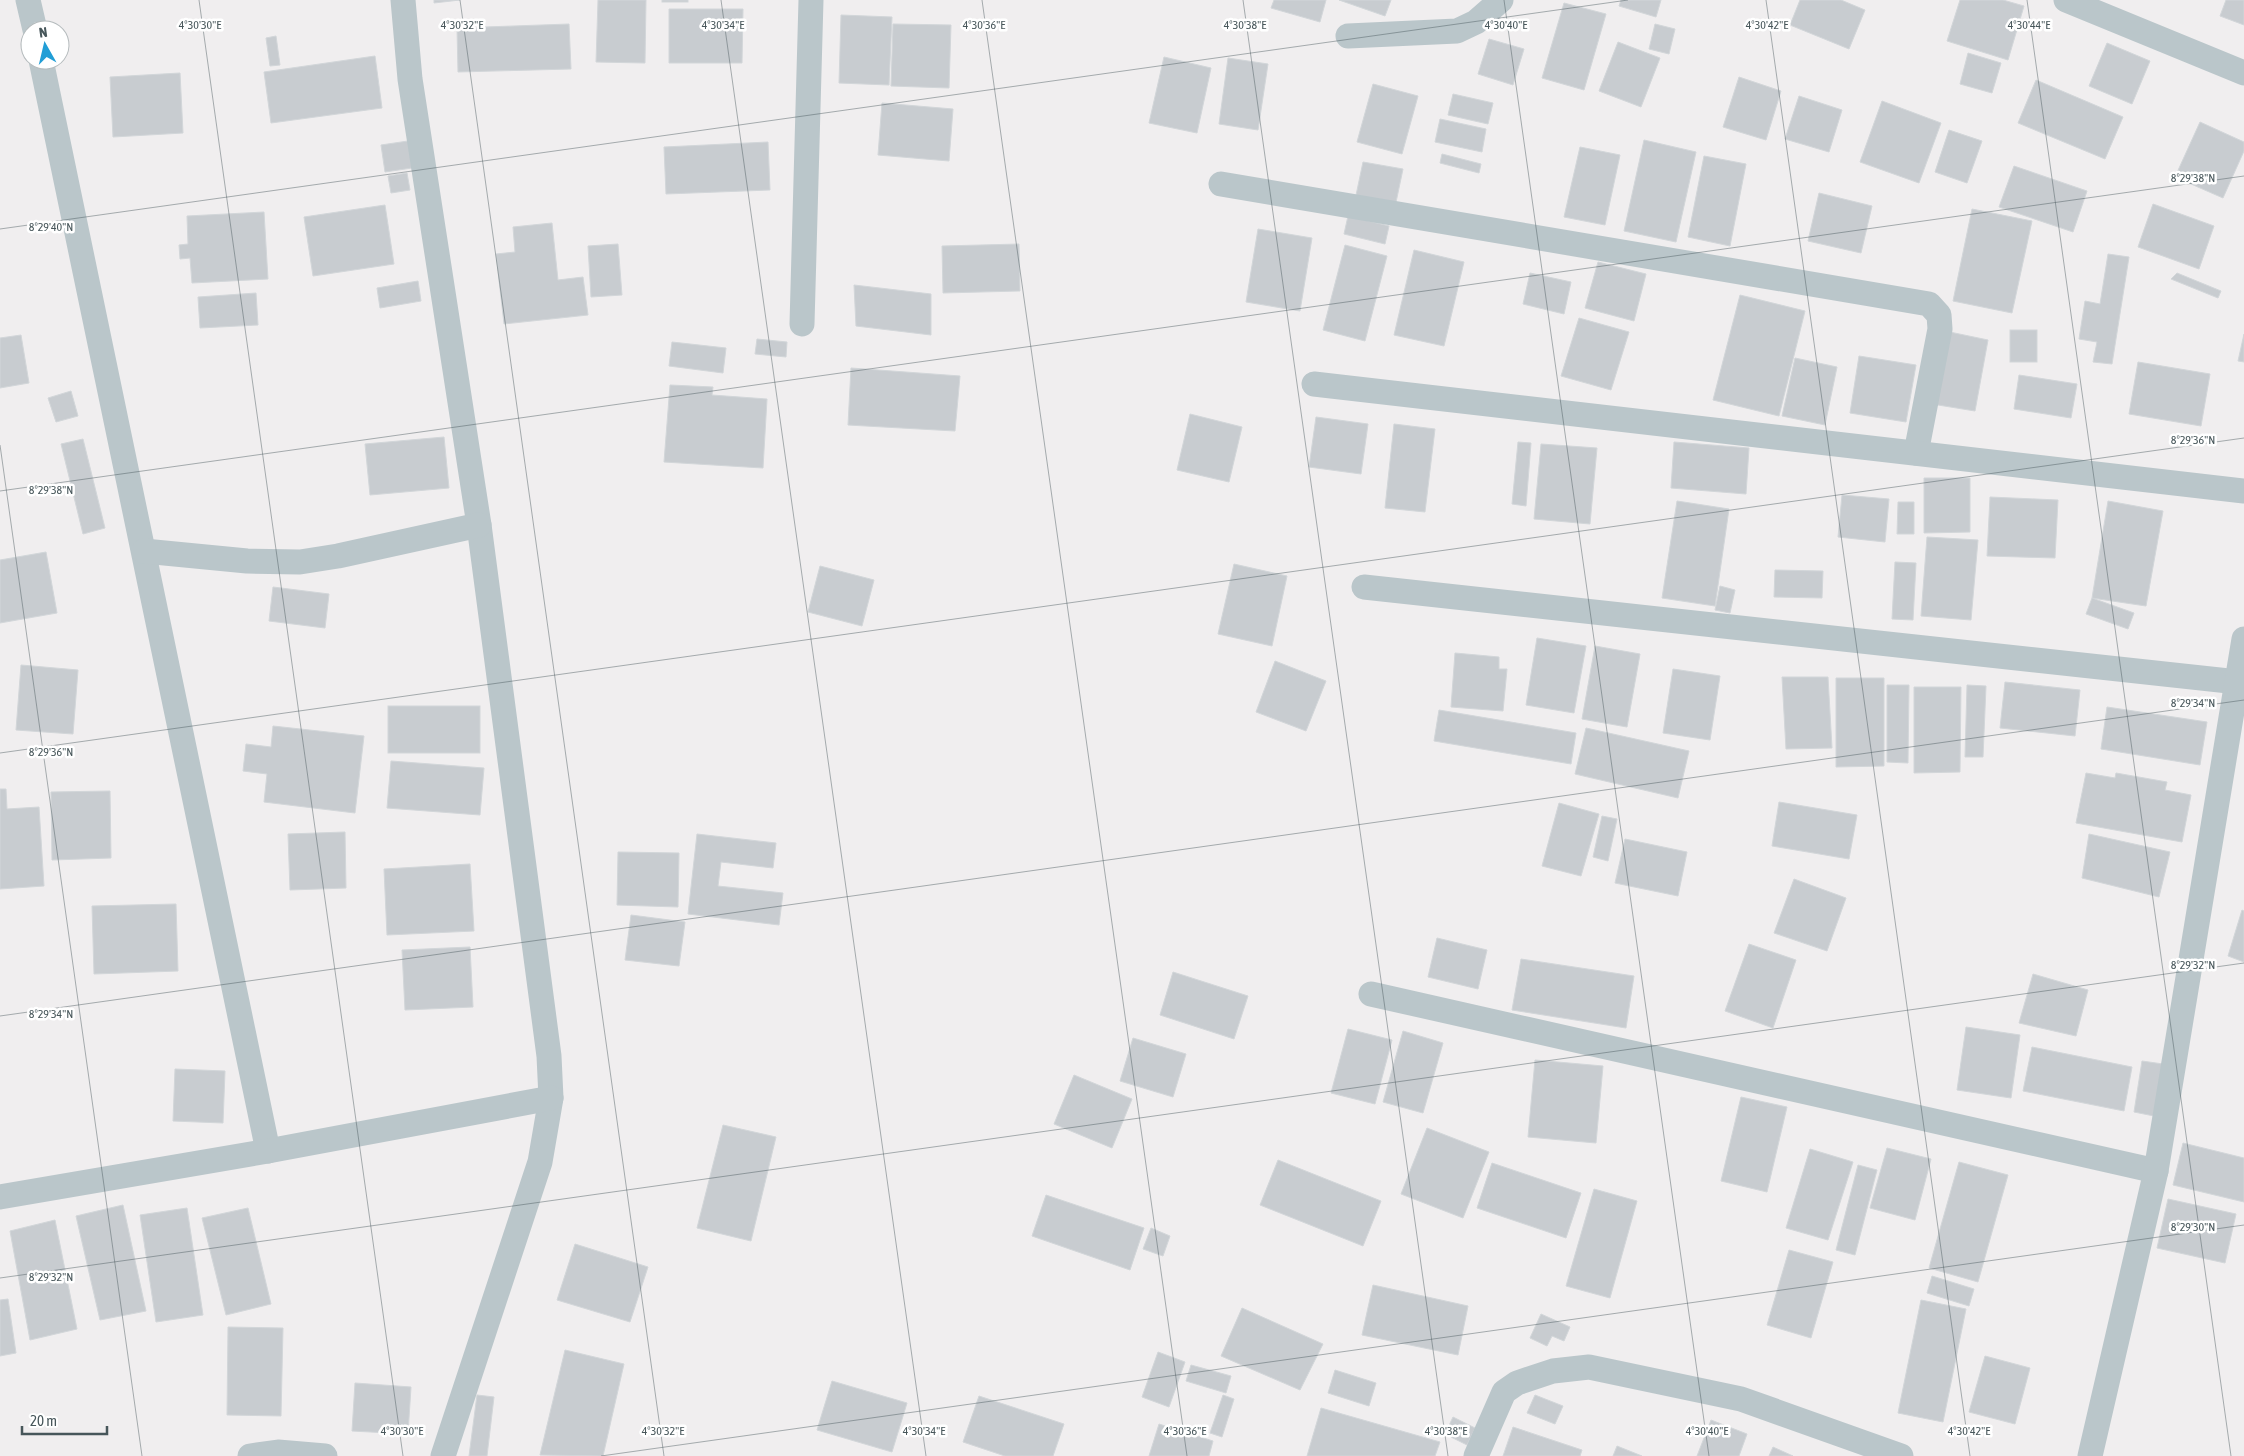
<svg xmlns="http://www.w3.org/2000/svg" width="2244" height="1456" viewBox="0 0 2244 1456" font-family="'Asap Condensed',sans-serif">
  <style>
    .building { fill: #c8ccd0; stroke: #d2d6d9 }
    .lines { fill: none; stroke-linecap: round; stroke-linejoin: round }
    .minor { stroke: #bac6ca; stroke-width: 25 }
    .ticks { fill: none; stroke: #47565a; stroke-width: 1; stroke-opacity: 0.45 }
    .ticks-label { font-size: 12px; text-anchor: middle; fill: #47565a; stroke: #fff; stroke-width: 5; stroke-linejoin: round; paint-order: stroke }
  </style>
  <rect width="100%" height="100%" fill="#f0eeef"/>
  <!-- building -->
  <g class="building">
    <path d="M434 0H460L434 3Z"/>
    <path d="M598 0H646L645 63 596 62Z"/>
    <rect x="662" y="0" width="26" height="2"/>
    <path d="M1274 0H1326L1320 22 1271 8Z"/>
    <path d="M1339 0H1391L1385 16Z"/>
    <path d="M1621 0H1661L1656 17 1619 6Z"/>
    <path d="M1800 0H1841L1865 10 1849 49 1790 25Z"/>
    <path d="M1960 0H2003L2024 6 2008 60 1947 41Z"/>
    <path d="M2226 0H2244V25L2220 16Z"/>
    <path d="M1564 3 1606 14 1584 90 1542 78Z"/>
    <path d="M669 9H743L742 63H669Z"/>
    <path d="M841 15 892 17 889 85 839 83Z"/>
    <path d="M569 24 571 69 458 72 457 28Z"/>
    <path d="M893 24 951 25 949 88 891 86Z"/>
    <path d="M1655 24 1675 29 1669 54 1649 49Z"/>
    <path d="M276 36 280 65 270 66 266 38Z"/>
    <path d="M1489 39 1524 49 1513 85 1478 74Z"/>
    <path d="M1618 42 1660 58 1641 107 1599 91Z"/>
    <path d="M2107 43 2150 61 2132 104 2089 86Z"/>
    <path d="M1968 53 2001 63 1992 93 1960 84Z"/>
    <path d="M375 56 382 108 271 123 264 72Z"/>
    <path d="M1164 57 1211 68 1197 133 1149 123Z"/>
    <path d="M1228 58 1268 64 1258 130 1219 124Z"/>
    <path d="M180 73 183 133 113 137 110 77Z"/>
    <path d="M1739 77 1781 91 1766 140 1723 127Z"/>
    <path d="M2036 80 2123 117 2105 159 2018 123Z"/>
    <path d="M1373 84 1418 96 1402 154 1357 142Z"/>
    <path d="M1453 94 1493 103 1488 124 1448 115Z"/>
    <path d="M1799 96 1842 110 1829 152 1785 139Z"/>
    <path d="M1882 101 1941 123 1919 183 1860 162Z"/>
    <path d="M882 103 953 109 949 161 878 155Z"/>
    <path d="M1440 119 1486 129 1482 152 1435 142Z"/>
    <path d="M2200 122 2244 142V151L2223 198 2175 177Z"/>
    <path d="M1949 130 1982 141 1967 183 1935 172Z"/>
    <path d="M1644 140 1696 152 1676 242 1624 231Z"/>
    <path d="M408 141 412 168 385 172 381 145Z"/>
    <path d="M768 142 770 190 666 194 664 147Z"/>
    <path d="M1580 147 1620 155 1605 225 1564 217Z"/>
    <path d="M1442 154 1481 164 1479 173 1440 163Z"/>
    <path d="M1704 156 1746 164 1730 246 1688 237Z"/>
    <path d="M1363 162 1403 169 1395 207 1355 200Z"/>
    <path d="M2014 166 2087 191 2073 232 1999 207Z"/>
    <path d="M407 173 410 190 391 193 388 176Z"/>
    <path d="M1819 193 1872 206 1861 253 1808 241Z"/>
    <path d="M2153 204 2214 226 2199 269 2138 247Z"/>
    <path d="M385 205 394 264 313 276 304 217Z"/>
    <path d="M1972 209 2032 221 2012 313 1953 301Z"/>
    <path d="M264 212 268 279 192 283 190 258 180 259 179 245 188 244 187 216Z"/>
    <path d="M1348 216 1389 226 1385 244 1344 234Z"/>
    <path d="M552 223 558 280 583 277 588 315 504 324 496 254 515 252 513 227Z"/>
    <path d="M1258 229 1312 238 1300 311 1246 302Z"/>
    <path d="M618 244 622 295 591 297 588 246Z"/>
    <path d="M1019 244 1020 291 943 293 942 246Z"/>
    <path d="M1345 245 1387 256 1365 341 1323 330Z"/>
    <path d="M1414 250 1464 262 1444 346 1394 335Z"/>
    <path d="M2108 254 2129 257 2112 364 2093 362 2097 342 2079 339 2085 301 2100 304Z"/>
    <path d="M1598 262 1646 274 1634 321 1585 308Z"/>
    <path d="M1530 273 1571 282 1564 314 1523 304Z"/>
    <path d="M2177 273 2221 291 2218 298 2171 279Z"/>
    <path d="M418 281 421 301 380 308 377 288Z"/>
    <path d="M854 285 931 294V335L856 326Z"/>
    <path d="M256 293 258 325 200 328 198 297Z"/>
    <path d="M1740 295 1805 311 1779 416 1713 400Z"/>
    <path d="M1579 318 1629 332 1611 390 1561 376Z"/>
    <rect x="2010" y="330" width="27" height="32"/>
    <path d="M1945 331 1988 340 1975 411 1932 404Z"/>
    <path d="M2244 334V362L2238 361Z"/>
    <path d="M21 335 29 383 0 388V338Z"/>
    <path d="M757 339 787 342 786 357 755 354Z"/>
    <path d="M672 342 726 348 723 373 669 366Z"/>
    <path d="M1859 356 1916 365 1906 422 1850 413Z"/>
    <path d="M1795 358 1837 367 1825 425 1782 416Z"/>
    <path d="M2138 362 2210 374 2201 426 2129 414Z"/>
    <path d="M851 368 960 376 955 431 848 425Z"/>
    <path d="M2019 375 2077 384 2071 418 2014 409Z"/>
    <path d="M670 385 713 387 712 395 767 399 763 468 664 462Z"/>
    <path d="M71 391 78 416 56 422 48 398Z"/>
    <path d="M1190 414 1242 427 1229 482 1177 470Z"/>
    <path d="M1316 417 1368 424 1361 474 1309 467Z"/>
    <path d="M1394 424 1435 429 1425 512 1385 508Z"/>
    <path d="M444 437 449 488 370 495 365 444Z"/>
    <path d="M83 439 105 528 83 534 61 444Z"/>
    <path d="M1518 442 1531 443 1526 506 1512 504Z"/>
    <path d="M1674 442 1749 448 1746 494 1671 488Z"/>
    <path d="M1541 444 1597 448 1590 524 1534 519Z"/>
    <path d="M1924 478H1970V532L1924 533Z"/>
    <path d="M1842 495 1889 499 1885 542 1838 537Z"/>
    <path d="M1990 497 2058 500 2055 558 1987 556Z"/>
    <path d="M1677 501 1729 509 1715 606 1662 598Z"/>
    <path d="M2108 501 2163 511 2146 606 2092 598Z"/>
    <path d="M1898 502H1914V534H1897Z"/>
    <path d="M1927 537 1978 540 1971 620 1921 616Z"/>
    <path d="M46 552 57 613 0 623V560Z"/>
    <path d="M1895 562 1916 563 1913 620 1892 619Z"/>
    <path d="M1234 564 1287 576 1272 646 1218 634Z"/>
    <path d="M820 566 874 580 862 626 808 612Z"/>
    <path d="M1775 570 1823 571 1822 598 1774 597Z"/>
    <path d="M1720 586 1735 590 1730 613 1715 610Z"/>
    <path d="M273 587 329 594 325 628 269 621Z"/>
    <path d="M2092 598 2134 613 2128 629 2086 614Z"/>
    <path d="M1537 638 1586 646 1574 713 1526 705Z"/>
    <path d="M1595 646 1640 654 1627 727 1582 719Z"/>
    <path d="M1455 653 1499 657V669H1507L1503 711 1451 707Z"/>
    <path d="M1275 661 1326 681 1306 731 1256 712Z"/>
    <path d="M21 665 78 670 73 734 16 730Z"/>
    <path d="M1673 669 1720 676 1710 740 1663 733Z"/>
    <path d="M1782 677H1828L1832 748 1786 749Z"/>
    <path d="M1836 678H1884V766L1836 767Z"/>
    <path d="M2005 682 2080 690 2075 736 2000 728Z"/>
    <path d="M1887 685H1909L1908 763 1887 762Z"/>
    <path d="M1967 685 1986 686 1983 757H1965Z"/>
    <path d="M1914 687H1961L1960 772 1914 773Z"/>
    <rect x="388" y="706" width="92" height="47"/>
    <path d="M2107 707 2207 722 2200 765 2101 749Z"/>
    <path d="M1439 710 1576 733 1571 764 1434 741Z"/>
    <path d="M273 726 364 736 355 813 264 802 267 774 243 771 246 744 271 747Z"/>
    <path d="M1586 728 1689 751 1678 798 1575 774Z"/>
    <path d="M391 761 484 768 480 815 387 808Z"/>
    <path d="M2086 773 2115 778 2116 773 2167 782 2165 790 2191 795 2182 842 2076 823Z"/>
    <path d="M0 789H6L7 809 39 807 44 886 0 889Z"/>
    <path d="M110 791 111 858 52 860 51 792Z"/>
    <path d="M1779 802 1857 815 1849 859 1772 846Z"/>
    <path d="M1559 803 1599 814 1581 876 1542 866Z"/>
    <path d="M1602 816 1617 819 1608 861 1593 857Z"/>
    <path d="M345 832 346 888 290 890 288 834Z"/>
    <path d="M697 834 776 843 773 868 721 862 718 886 783 893 779 925 688 914Z"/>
    <path d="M2089 834 2170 852 2159 897 2082 878Z"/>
    <path d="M1625 839 1687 852 1678 896 1615 883Z"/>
    <path d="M618 852 679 853 678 907 617 905Z"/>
    <path d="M470 864 474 931 387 935 384 869Z"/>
    <path d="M1794 879 1846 898 1827 951 1774 933Z"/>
    <path d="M176 904 178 971 94 974 92 906Z"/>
    <path d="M2242 910 2244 911V962L2228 956Z"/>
    <path d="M631 915 685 922 679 966 625 960Z"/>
    <path d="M1437 938 1487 950 1478 989 1428 977Z"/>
    <path d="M1749 944 1796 960 1773 1028 1725 1011Z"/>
    <path d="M470 947 473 1007 405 1010 402 950Z"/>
    <path d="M1521 959 1634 976 1626 1028 1512 1010Z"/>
    <path d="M1173 972 1248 996 1234 1039 1160 1015Z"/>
    <path d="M2033 974 2088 990 2076 1036 2019 1023Z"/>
    <path d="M1966 1027 2020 1035 2011 1098 1957 1090Z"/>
    <path d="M1348 1029 1392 1040 1375 1104 1331 1093Z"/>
    <path d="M1403 1031 1443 1043 1423 1113 1383 1102Z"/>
    <path d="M1133 1038 1186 1054 1173 1097 1120 1081Z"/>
    <path d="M2032 1047 2132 1067 2124 1111 2023 1091Z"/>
    <path d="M1535 1060 1603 1066 1596 1143 1528 1137Z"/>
    <path d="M2142 1061 2163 1064 2154 1116 2134 1112Z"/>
    <path d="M175 1069 225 1071 223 1123 173 1121Z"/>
    <path d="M1074 1075 1132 1099 1112 1148 1054 1124Z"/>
    <path d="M1741 1097 1787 1107 1767 1192 1721 1181Z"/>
    <path d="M723 1125 776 1137 751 1241 697 1228Z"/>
    <path d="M1427 1128 1489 1152 1463 1218 1401 1194Z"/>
    <path d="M2183 1143 2244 1158V1202L2173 1185Z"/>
    <path d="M1887 1148 1931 1159 1915 1220 1870 1208Z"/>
    <path d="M1810 1149 1853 1162 1828 1240 1786 1228Z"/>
    <path d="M1278 1160 1381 1201 1363 1246 1260 1205Z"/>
    <path d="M1959 1162 2008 1175 1978 1282 1929 1268Z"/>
    <path d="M1492 1163 1581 1193 1566 1238 1477 1208Z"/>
    <path d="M1858 1165 1877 1170 1855 1255 1836 1250Z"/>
    <path d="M1594 1189 1637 1201 1610 1298 1566 1286Z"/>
    <path d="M1046 1195 1144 1228 1130 1270 1032 1236Z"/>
    <path d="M2168 1199 2236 1214 2225 1263 2157 1248Z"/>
    <path d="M123 1205 146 1311 100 1320 76 1216Z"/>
    <path d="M187 1208 203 1315 156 1322 140 1215Z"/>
    <path d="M248 1208 271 1304 226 1315 202 1218Z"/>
    <path d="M55 1220 77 1329 30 1340 10 1231Z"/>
    <path d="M1151 1228 1170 1236 1163 1256 1143 1249Z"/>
    <path d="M575 1244 648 1267 630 1322 557 1300Z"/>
    <path d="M1789 1250 1833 1262 1811 1338 1767 1325Z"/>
    <path d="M1932 1276 1974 1289 1969 1306 1927 1293Z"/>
    <path d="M1373 1285 1468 1306 1458 1355 1362 1335Z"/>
    <path d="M8 1299 16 1353 0 1356V1300Z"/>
    <path d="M1921 1300 1966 1309 1943 1422 1898 1413Z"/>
    <path d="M1242 1308 1323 1344 1300 1390 1221 1356Z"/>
    <path d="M1541 1314 1570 1327 1564 1341 1552 1336 1547 1346 1530 1338Z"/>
    <path d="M228 1327 283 1328 281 1416 227 1415Z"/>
    <path d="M565 1350 624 1364 603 1456 540 1455Z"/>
    <path d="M1158 1352 1185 1362 1169 1407 1142 1397Z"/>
    <path d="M1985 1356 2030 1368 2015 1424 1969 1412Z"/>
    <path d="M1191 1365 1231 1376 1226 1393 1186 1381Z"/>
    <path d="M1335 1370 1376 1383 1369 1406 1328 1393Z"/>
    <path d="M832 1381 907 1403 892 1452 817 1430Z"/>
    <path d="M355 1383 411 1387 408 1434 352 1431Z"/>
    <path d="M477 1395 494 1397 487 1456H469Z"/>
    <path d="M1223 1395 1234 1399 1222 1437 1210 1433Z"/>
    <path d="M1535 1395 1563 1406 1555 1424 1527 1413Z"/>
    <path d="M979 1396 1064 1424 1053 1456H1005L963 1442Z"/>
    <path d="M1321 1408 1440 1442 1435 1456H1307Z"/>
    <path d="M1453 1417 1475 1428 1467 1445 1445 1434Z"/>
    <path d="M1711 1420 1747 1434 1739 1456H1697Z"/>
    <path d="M1159 1424 1213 1441 1209 1456H1149Z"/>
    <path d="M1513 1427 1582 1450 1580 1456H1503Z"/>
    <path d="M1617 1446 1642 1456H1613Z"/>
    <path d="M1773 1447 1793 1456H1769Z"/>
  </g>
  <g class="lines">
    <!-- minor -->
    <g class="minor">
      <path d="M28 0 35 30"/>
      <path d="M403 0 410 79 479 525 549 1056 551 1098 540 1162 443 1456"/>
      <path d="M2066 0 2244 73"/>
      <path d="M1348 36 1457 31 1476 22 1501 0"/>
      <path d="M41 60 268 1151"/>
      <path d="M1221 184 1929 304 1939 315 1940 329 1916 453"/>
      <path d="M802 324 811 0"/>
      <path d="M1314 384 2244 491"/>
      <path d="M144 551 247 561 300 562 338 556 479 525"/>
      <path d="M1364 587 2238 682"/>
      <path d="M1371 994 2156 1171"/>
      <path d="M0 1197 268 1151 551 1098"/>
      <path d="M250 1456 278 1452 325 1456"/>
      <path d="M1476 1456 1504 1392 1517 1383 1553 1371 1589 1367 1741 1399 1901 1456"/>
      <path d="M2090 1456 2156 1171 2244 639"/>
    </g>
  </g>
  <!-- ticks -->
  <path class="ticks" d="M199 0 403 1456M460 0 664 1456M721 0 926 1456M982 0 1187 1456M1243 0 1448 1456M1504 0 1709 1456M1766 0 1970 1456M2027 0 2231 1456M0 229 1628 0M0 445 142 1456M0 491 2244 176M0 753 2244 438M0 1016 2244 700M0 1278 2244 963M601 1456 2244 1225"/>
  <g class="ticks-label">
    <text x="200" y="29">4°30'30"E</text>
    <text x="462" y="29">4°30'32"E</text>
    <text x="723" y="29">4°30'34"E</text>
    <text x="984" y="29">4°30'36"E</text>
    <text x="1245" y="29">4°30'38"E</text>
    <text x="1506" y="29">4°30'40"E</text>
    <text x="1767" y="29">4°30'42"E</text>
    <text x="2029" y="29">4°30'44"E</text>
    <text x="2193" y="182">8°29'38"N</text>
    <text x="51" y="231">8°29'40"N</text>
    <text x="2193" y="444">8°29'36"N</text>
    <text x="51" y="494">8°29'38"N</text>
    <text x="2193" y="707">8°29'34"N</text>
    <text x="51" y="756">8°29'36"N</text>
    <text x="2193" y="969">8°29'32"N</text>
    <text x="51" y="1018">8°29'34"N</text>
    <text x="2193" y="1231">8°29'30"N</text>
    <text x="51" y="1281">8°29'32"N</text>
    <text x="402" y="1435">4°30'30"E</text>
    <text x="663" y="1435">4°30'32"E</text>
    <text x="924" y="1435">4°30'34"E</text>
    <text x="1185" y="1435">4°30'36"E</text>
    <text x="1446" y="1435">4°30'38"E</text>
    <text x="1707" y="1435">4°30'40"E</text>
    <text x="1969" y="1435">4°30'42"E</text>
  </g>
  <!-- north arrow -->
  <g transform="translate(45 45) rotate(352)"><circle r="24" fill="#ffffff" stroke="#b5bbbd"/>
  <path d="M0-4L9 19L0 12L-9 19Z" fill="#229ed6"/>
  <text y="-8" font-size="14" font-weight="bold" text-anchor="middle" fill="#47565a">N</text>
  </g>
  <!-- scale -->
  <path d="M22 1426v8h85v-8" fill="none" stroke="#47565a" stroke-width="2.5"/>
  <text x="30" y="1426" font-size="15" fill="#47565a" stroke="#ffffff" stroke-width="4" paint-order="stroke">20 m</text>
</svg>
